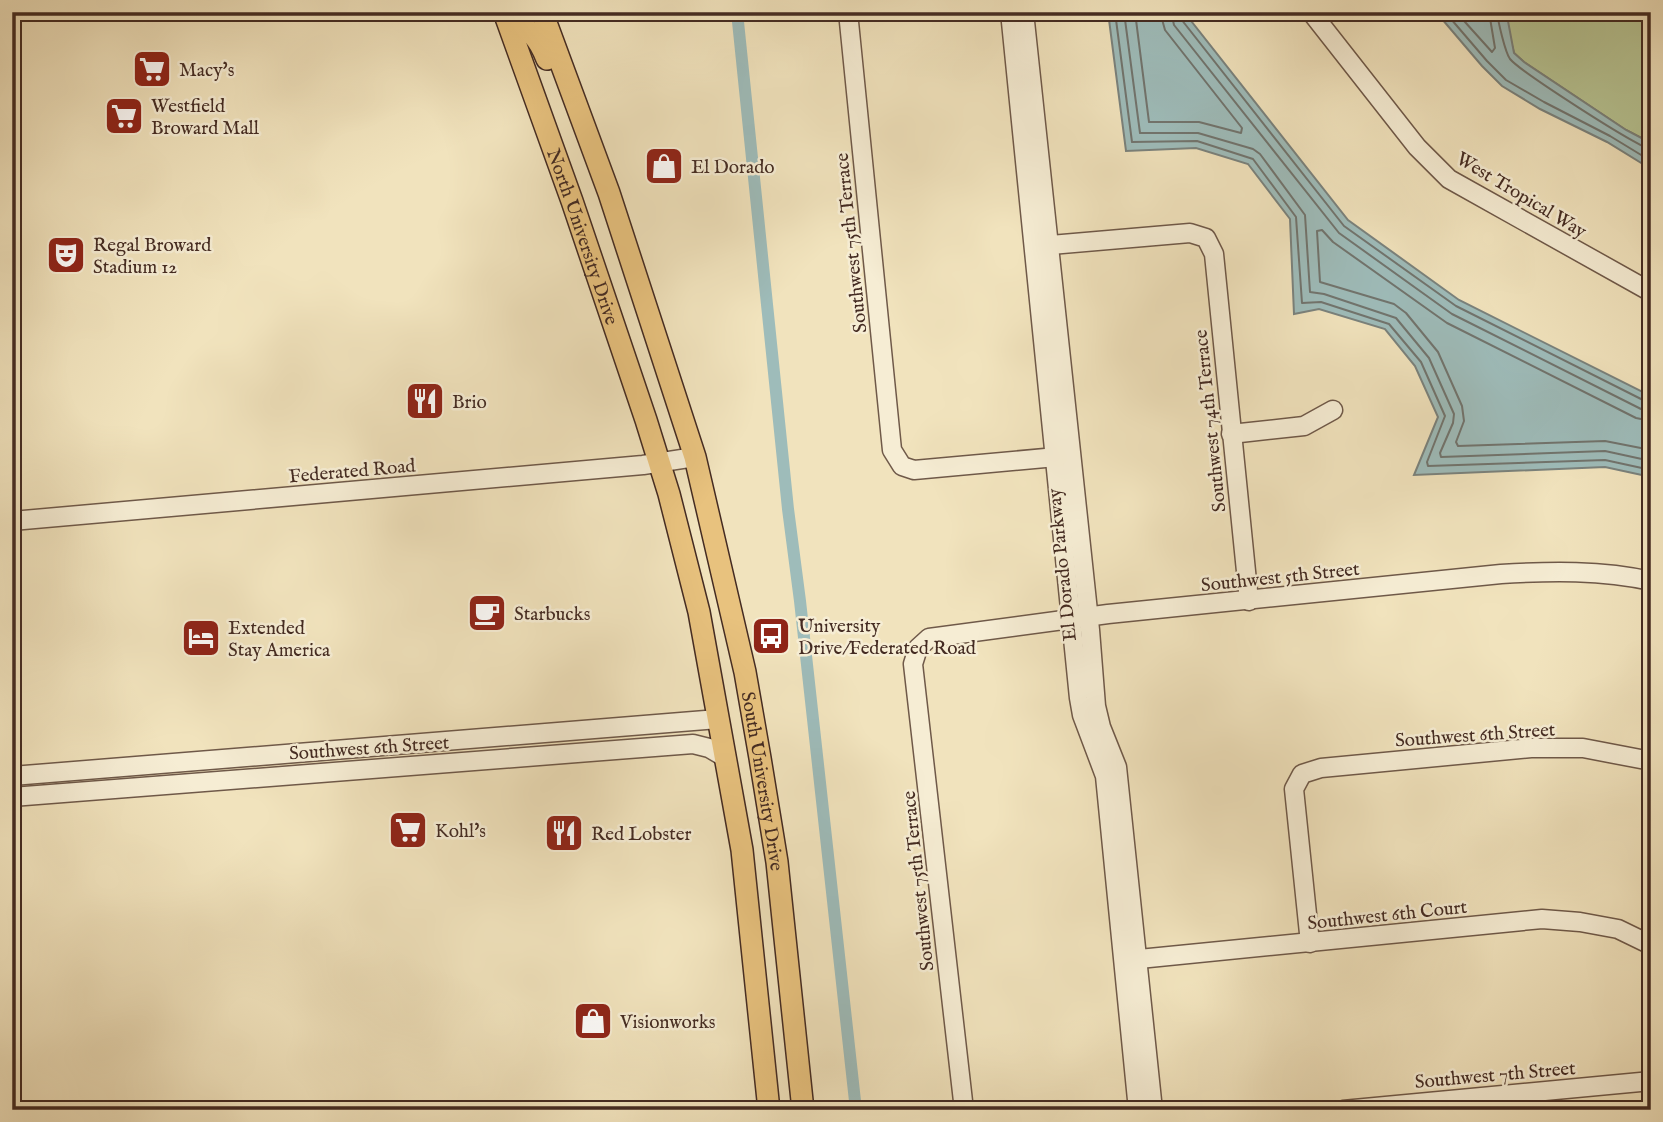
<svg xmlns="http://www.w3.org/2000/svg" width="1663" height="1122" viewBox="0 0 1663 1122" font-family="'IM FELL English',serif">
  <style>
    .green { fill: #b7c493; stroke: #7e785a; stroke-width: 2 }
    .water { fill: #9ebcba; stroke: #7a827d; stroke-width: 2 }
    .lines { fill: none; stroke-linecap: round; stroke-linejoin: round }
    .shore { stroke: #71746e; stroke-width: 2 }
    .canal { stroke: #9ebcba; stroke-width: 12 }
    .minor-casing { stroke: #6f5949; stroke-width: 21 }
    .major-casing { stroke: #442b22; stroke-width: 24 }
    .minor { stroke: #f6edd4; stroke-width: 18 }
    .major { stroke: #e8c27e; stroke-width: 21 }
    .labels { text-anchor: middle; stroke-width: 5; stroke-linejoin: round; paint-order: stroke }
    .poi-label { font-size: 19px; fill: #442b22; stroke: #f6edd4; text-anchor: start }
    .street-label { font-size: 19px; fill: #442b22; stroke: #f6edd4 }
  </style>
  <rect width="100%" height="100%" fill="#f1e3bd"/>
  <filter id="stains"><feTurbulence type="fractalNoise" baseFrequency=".00286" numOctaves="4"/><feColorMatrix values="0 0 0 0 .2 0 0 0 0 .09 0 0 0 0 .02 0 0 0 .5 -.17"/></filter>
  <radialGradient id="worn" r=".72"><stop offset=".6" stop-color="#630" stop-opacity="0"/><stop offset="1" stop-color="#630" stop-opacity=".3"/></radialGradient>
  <!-- green -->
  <path class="green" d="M1501 12H1651V143L1626 130 1524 62 1514 53 1504 14Z"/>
  <!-- water -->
  <g class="water">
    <path d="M1108 12H1184L1348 220 1459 300 1651 396V477L1605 467 1414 475 1438 417 1415 366 1385 329 1319 309 1294 314 1290 219 1248 164 1196 148 1126 151Z"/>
    <path d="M1436 12 1504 14 1508 21 1514 53 1524 62 1626 130 1651 143V169L1607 142 1540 109 1502 86 1482 66Z"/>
  </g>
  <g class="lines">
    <!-- shore -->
    <g class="shore">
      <path d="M1115 12 1132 142 1197 141 1253 159 1296 217 1302 303 1321 302 1389 324 1421 362 1445 416 1427 462 1428 466 1605 460 1651 470"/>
      <path d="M1124 12 1140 133H1198L1253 149 1260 154 1305 215 1310 292 1324 294 1396 318 1429 358 1454 414 1453 423 1440 453 1441 457 1605 451 1651 461"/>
      <path d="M1135 12 1149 122H1199L1241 133 1242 128 1165 30 1160 12"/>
      <path d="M1171 12 1174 25 1339 233 1452 314 1641 409 1651 410"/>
      <path d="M1179 12 1181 19 1344 226 1456 306 1645 401H1651"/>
      <path d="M1445 12 1487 61 1506 80 1544 102 1610 136 1651 161"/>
      <path d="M1456 12 1492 52 1495 48 1489 12"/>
      <path d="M1497 12C1498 21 1505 52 1510 59 1521 72 1637 147 1651 149"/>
      <path d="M1651 421 1636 418 1447 323 1333 242 1322 230 1317 231 1320 282 1394 304 1406 313 1438 352 1462 406 1464 421 1456 442 1458 446 1605 441 1651 450"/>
    </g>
    <!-- canal -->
    <path class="canal" d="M737 12 788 509 800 601 856 1110"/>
    <!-- minor casing -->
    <g class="minor-casing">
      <g id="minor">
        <path d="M848 12 892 450 902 466 914 470 1067 456"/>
        <path d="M1010 12 1079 698 1082 715 1105 776 1138 1110"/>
        <path d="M1024 12 1090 630 1096 706 1101 727 1117 767 1153 1110"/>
        <path d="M1311 12 1417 147 1449 179 1651 292"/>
        <path d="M1039 246 1190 233 1206 238 1214 254 1249 601"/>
        <path d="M1231 434 1304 426 1333 410"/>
        <path d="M12 521 643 465 695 457"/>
        <path d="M12 776 718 719"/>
        <path d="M12 797 693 744 709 748 726 758"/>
        <path d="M1310 943 1294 789 1302 774 1321 768 1531 748H1583L1651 761"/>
        <path d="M1129 960 1542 919 1580 922 1618 929 1651 945"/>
        <path d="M964 1110 913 664 918 648 929 638 1108 614 1501 574C1551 571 1601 570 1651 581"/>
        <path d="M1343 1110 1651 1081"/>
      </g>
    </g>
    <!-- major casing -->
    <g class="major-casing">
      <g id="major">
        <path id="s1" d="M504 12 572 201 646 420 669 494 699 612 742 850 769 1110"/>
        <path id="s2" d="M542 12 609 193 695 457 745 672 760 758 777 862 803 1110"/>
        <path d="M506 17C529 29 537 34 547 59"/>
      </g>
    </g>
    <!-- minor -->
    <use href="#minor" class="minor"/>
    <!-- major -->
    <use href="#major" class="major"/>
  </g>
  <!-- icons -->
  <defs>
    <g id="supermarket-square" transform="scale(2.0125)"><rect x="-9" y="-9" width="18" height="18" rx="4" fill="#8f2418" stroke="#f6edd4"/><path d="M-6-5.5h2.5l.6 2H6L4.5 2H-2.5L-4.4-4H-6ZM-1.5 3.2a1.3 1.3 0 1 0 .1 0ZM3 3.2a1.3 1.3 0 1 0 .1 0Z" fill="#fff"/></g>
    <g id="shop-square" transform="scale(2.0125)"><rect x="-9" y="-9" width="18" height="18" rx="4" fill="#8f2418" stroke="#f6edd4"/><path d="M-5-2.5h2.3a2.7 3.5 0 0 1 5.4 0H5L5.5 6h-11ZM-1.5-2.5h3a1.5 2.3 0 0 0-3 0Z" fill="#fff"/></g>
    <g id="theatre-square" transform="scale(2.0125)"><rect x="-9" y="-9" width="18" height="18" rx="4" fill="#8f2418" stroke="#f6edd4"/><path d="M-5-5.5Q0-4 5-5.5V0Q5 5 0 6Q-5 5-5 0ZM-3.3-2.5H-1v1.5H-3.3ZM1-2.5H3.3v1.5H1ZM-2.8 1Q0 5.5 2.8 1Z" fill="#fff"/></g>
    <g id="restaurant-square" transform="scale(2.0125)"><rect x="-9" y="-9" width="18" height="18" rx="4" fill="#8f2418" stroke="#f6edd4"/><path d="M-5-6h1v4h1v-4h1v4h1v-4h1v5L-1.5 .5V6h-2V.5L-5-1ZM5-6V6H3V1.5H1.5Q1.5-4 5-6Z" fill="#fff"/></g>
    <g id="cafe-square" transform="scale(2.0125)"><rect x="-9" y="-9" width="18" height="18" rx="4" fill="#8f2418" stroke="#f6edd4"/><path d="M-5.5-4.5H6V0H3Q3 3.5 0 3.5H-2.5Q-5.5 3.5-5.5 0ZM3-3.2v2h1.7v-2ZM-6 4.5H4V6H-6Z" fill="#fff"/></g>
    <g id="bus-square" transform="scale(2.0125)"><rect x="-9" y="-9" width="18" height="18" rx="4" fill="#8f2418" stroke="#f6edd4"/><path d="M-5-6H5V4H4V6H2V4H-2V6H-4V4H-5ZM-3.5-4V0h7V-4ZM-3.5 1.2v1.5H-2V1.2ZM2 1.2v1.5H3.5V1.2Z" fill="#fff"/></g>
    <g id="hotel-square" transform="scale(2.0125)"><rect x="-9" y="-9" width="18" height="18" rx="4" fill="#8f2418" stroke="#f6edd4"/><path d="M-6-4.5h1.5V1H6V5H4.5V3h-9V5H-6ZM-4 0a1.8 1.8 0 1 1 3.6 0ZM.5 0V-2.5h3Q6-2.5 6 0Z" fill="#fff"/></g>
  </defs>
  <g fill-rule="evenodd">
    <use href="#supermarket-square" x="152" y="69"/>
    <use href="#supermarket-square" x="124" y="116"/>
    <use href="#shop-square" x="664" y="166"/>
    <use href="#theatre-square" x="66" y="255"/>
    <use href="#restaurant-square" x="425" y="401"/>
    <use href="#cafe-square" x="487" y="613"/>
    <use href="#bus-square" x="771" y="636"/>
    <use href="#hotel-square" x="201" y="638"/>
    <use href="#supermarket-square" x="408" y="830"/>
    <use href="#restaurant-square" x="564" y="833"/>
    <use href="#shop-square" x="593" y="1021"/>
  </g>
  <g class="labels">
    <!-- poi labels -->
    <g class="poi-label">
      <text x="179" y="76">Macy's</text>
      <text x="151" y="112">Westfield<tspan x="151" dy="22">Broward Mall</tspan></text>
      <text x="691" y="173">El Dorado</text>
      <text x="93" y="251">Regal Broward<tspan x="93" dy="22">Stadium 12</tspan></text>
      <text x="452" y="408">Brio</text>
      <text x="514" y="620">Starbucks</text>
      <text x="798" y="632">University<tspan x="798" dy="22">Drive/Federated Road</tspan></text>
      <text x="228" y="634">Extended<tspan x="228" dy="22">Stay America</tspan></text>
      <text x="435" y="837">Kohl's</text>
      <text x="591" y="840">Red Lobster</text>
      <text x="620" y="1028">Visionworks</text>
    </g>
    <!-- street labels -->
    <g class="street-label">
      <text transform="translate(1522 194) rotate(31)" y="7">West Tropical Way</text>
      <text dy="7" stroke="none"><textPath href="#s1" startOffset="238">North University Drive</textPath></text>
      <text transform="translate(850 243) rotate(-96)" y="7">Southwest 75th Terrace</text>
      <text transform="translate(1209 421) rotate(-96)" y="7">Southwest 74th Terrace</text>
      <text transform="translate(352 470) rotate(-5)" y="7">Federated Road</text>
      <text transform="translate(1061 565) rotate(-96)" y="7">El Dorado Parkway</text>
      <text transform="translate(1280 576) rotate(-6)" y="7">Southwest 5th Street</text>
      <text transform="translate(1475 734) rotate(-4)" y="7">Southwest 6th Street</text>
      <text transform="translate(369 747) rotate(-4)" y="7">Southwest 6th Street</text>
      <text dy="7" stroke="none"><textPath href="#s2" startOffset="802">South University Drive</textPath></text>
      <text transform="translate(917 881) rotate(-96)" y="7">Southwest 75th Terrace</text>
      <text transform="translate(1387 914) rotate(-6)" y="7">Southwest 6th Court</text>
      <text transform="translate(1495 1074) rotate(-5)" y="7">Southwest 7th Street</text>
    </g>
  </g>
  <!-- margin -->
  <rect width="1663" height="1122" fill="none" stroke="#f1e3bd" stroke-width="42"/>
  <rect x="14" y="14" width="1635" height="1094" fill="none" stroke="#442b22" stroke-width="3.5"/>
  <rect x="21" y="21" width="1621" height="1080" fill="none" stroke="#442b22" stroke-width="2"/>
  <rect width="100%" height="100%" filter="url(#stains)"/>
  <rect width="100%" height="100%" fill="url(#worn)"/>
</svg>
